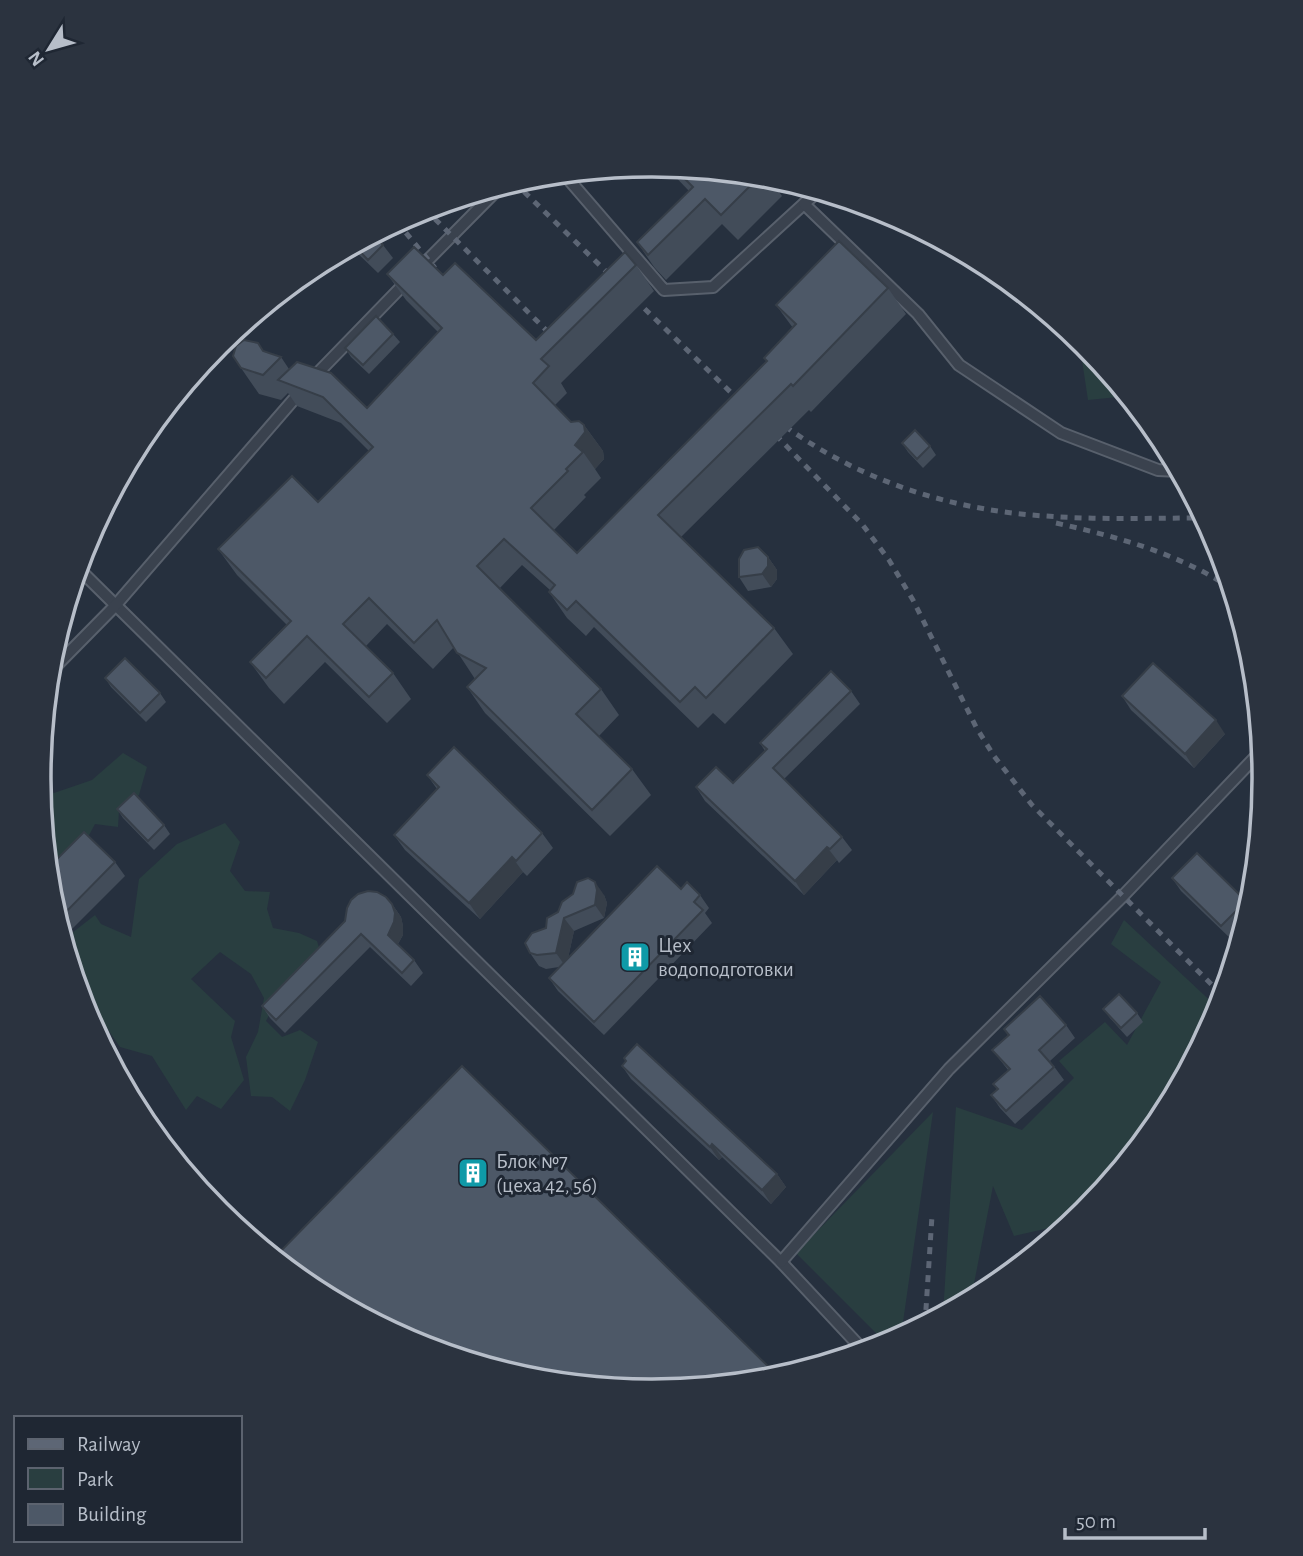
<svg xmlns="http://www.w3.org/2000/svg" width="1303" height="1556" viewBox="0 0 1303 1556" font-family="'Alegreya Sans',sans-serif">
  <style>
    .green { fill: #293e40 }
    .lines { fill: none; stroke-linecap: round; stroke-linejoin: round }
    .lane-casing { stroke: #58606c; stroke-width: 14 }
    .lane { stroke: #3a424e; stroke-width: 10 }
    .rail { stroke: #5d6675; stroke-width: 5; stroke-dasharray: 7 7; stroke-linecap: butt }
    .wall { fill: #424c59 }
    .shaded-wall { fill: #363e48 }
    .building { fill: #4d5867; stroke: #363e48; stroke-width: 2 }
    .labels { text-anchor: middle; stroke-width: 6; stroke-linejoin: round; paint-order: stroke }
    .poi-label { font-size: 21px; fill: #b7bec9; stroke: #1f2733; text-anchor: start }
    .rim { fill: none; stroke: #b7bec9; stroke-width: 3.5 }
  </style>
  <rect width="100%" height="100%" fill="#26303e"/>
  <!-- green -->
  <g class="green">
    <path d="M1079 340 1123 391 1118 397 1088 400Z"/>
    <path d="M123 753 147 767 139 795 119 810 118 827 95 824 87 839 48 873 39 787 54 793 92 780Z"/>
    <path d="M225 823 240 842 230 871 245 891 270 892 267 909 273 928 299 933 317 941 322 957 275 1004 266 1021 282 1037 300 1030 318 1042 305 1080 290 1111 272 1097 251 1096 246 1057 258 1032 264 998 251 974 220 952 191 979 235 1021 231 1037 244 1080 221 1109 197 1096 186 1110 152 1056 120 1047C96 1013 75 980 63 940L95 915 101 924 131 937 139 879 177 844Z"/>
    <path d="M1124 920 1219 1009 1218 1013 1161 1119 1085 1212 1071 1223 1014 1236 993 1186 971 1299 943 1314 956 1107 1022 1130 1074 1078 1059 1061 1105 1022 1127 1045 1161 982 1111 944Z"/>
    <path d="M933 1112 901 1336 887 1344 796 1253Z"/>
  </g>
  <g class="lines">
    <!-- lane casing -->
    <g class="lane-casing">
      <g id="lane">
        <path d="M564 174 664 290 713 287 818 191"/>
        <path d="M804 204 918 314 959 365 1061 433 1158 470 1179 471"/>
        <path d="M419 269 500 187"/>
        <path d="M312 379 408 280"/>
        <path d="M78 568 781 1262 864 1351"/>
        <path d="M49 673 114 607 301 391"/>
        <path d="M781 1262 949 1069 1122 897 1262 750"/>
      </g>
    </g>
    <!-- lane -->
    <use href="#lane" class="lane"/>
    <!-- rail -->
    <g class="rail">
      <path d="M514 182 748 409"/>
      <path d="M425 209 556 340"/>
      <path d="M397 222 435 268"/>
      <path d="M774 418C852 478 947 510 1045 516 1098 520 1152 518 1204 518"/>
      <path d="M766 425 862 524 889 560 913 600 976 727 994 756 1032 805 1223 996"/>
      <path d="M1056 523C1118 537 1177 553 1231 588"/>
      <path d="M925 1324 932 1216"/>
    </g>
  </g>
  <!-- wall -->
  <g class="wall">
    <path d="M665 166 771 177 778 179 773 184 782 196 738 240 722 224 666 280 654 267 637 242 689 191Z"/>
    <path d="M374 235 383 245 393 258 378 273 351 247Z"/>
    <path d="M636 265 654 291 561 383 567 393 555 405 571 422 584 425 603 451 604 459 595 469 601 478 584 495 586 497 554 530 577 553 767 362 764 358 793 328 776 305 888 288 906 314 811 412 809 410 681 537 774 628 793 654 725 724 713 713 698 728 594 627 586 636 567 618 549 592 550 590 522 565 499 589 601 689 619 715 599 736 632 769 651 795 610 836 485 713 467 687 475 679 454 647 433 669 387 624 366 646 393 673 411 699 387 723 325 662 284 704 269 688 250 662 287 625 237 575 218 549 318 502 369 451 341 423 297 406 288 393 281 400 259 394 241 368 264 351 281 357 289 369 367 408 438 332 406 300 387 274 443 275 536 340Z"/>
    <path d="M393 334 400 342 369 374 351 357 345 348Z"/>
    <path d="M902 443 930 446 936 455 923 468 908 452Z"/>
    <path d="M768 557 777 570V579L771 587 748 591 739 577Z"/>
    <path d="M105 678 160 693 166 702 146 722 111 687Z"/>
    <path d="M851 691 860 704 784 779 842 837 852 850 839 863 837 860 804 895 705 801 696 787 733 783 765 751 760 743Z"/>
    <path d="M1122 696 1225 734 1194 768 1131 710Z"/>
    <path d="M427 775 542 833 553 848 527 876 523 872 480 919 405 850 394 835 437 789Z"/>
    <path d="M117 809 164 825 170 834 154 850 123 818Z"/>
    <path d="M115 862 125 876 69 932 57 920 50 897Z"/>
    <path d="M1172 878 1246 901 1250 907 1244 925 1231 939 1181 891Z"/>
    <path d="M681 889 700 895 709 908 705 913 712 923 604 1035 558 991 549 978 559 967 546 969 539 966 530 953 546 928 573 894 604 895 607 903 604 918 574 931 568 958Z"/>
    <path d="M392 904 401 917 403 926V935L398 944 414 960 423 973 411 986 370 947 285 1033 270 1018 262 1006Z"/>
    <path d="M1103 1009 1137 1013 1143 1022 1127 1037 1110 1018Z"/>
    <path d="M1066 1025 1075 1038 1050 1061 1064 1080 1015 1124 1000 1108 991 1095 997 1089 993 1084 1008 1070 992 1050 1008 1035 1004 1029Z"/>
    <path d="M624 1058 777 1174 786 1187 771 1204 722 1157 719 1160 631 1079 622 1066 626 1061Z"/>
  </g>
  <!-- shaded-wall -->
  <g class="shaded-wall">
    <path d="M584 425 603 451 604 459 595 469 583 452 575 445Z"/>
    <path d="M768 557 777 570V579L771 587 762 574Z"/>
    <path d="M1216 720 1225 734 1194 768 1185 754Z"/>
    <path d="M827 847 837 860 804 895 795 881Z"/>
    <path d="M512 857 523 872 480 919 469 903Z"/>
    <path d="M595 882 604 895 607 903 604 918 595 905Z"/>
    <path d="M392 904 401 917 403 926V935L396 947 388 935Z"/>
    <path d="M564 918 574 931 566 967 556 953Z"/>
    <path d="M712 1144 722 1157 719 1160 710 1147Z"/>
    <path d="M777 1174 786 1187 771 1204 762 1190Z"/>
  </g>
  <!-- building -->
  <g class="building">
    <path d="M673 167 760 176 721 215 705 199 648 255 637 242 693 187Z"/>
    <path d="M374 235 383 245 368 260 354 245Z"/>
    <path d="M839 241 888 288 793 386 791 384 658 515 774 628 706 698 695 687 680 702 576 601 567 610 549 592 555 585 504 539 477 566 601 689 576 714 632 769 592 810 467 687 486 668 457 653 437 620 414 643 369 598 343 624 393 673 369 697 307 636 266 678 250 662 291 621 218 549 292 476 318 502 373 447 323 397 278 380 297 362 331 373 367 408 442 328 387 274 414 247 443 275 455 263 536 340 625 252 636 265 541 359 549 366 533 383 571 422 579 421 584 425 585 432 575 445 583 452 566 469 568 471 531 508 577 553 767 361 764 358 796 324 776 305Z"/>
    <path d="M376 316 393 334 363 365 345 348Z"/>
    <path d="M244 340 258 343 263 351 281 357 263 375 241 368 233 356 236 346Z"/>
    <path d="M915 430 930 446 917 459 902 443Z"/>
    <path d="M758 547 768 557V566L762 574 739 577V559L744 550Z"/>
    <path d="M125 658 160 693 140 713 105 678Z"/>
    <path d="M1153 663 1216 720 1185 754 1122 696Z"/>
    <path d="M831 671 851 691 773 768 842 837 830 849 827 847 795 881 696 787 716 767 733 783 767 749 760 743Z"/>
    <path d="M454 747 542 833 516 861 512 857 469 903 394 835 439 787 427 775Z"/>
    <path d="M134 793 164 825 148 841 117 809Z"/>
    <path d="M84 832 115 862 60 918 55 914 50 897 47 869Z"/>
    <path d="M1197 853 1246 901 1221 926 1172 878Z"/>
    <path d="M657 866 681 889 687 882 700 895 694 902 703 910 594 1022 549 978Z"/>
    <path d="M588 878 595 882 597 890 595 905 564 918 556 953 537 955 530 953 525 943 532 933 546 928 547 918 558 912 562 902 573 894 577 882Z"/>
    <path d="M368 891 377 892 386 897 392 904 395 913 394 922 388 935 414 960 402 973 361 934 276 1020 262 1006 345 921 347 908 351 900 358 894Z"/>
    <path d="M1119 994 1137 1013 1121 1028 1103 1009Z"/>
    <path d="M1040 996 1066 1025 1039 1050 1054 1067 1006 1111 991 1095 998 1089 993 1084 1010 1069 992 1050 1009 1035 1004 1029Z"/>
    <path d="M637 1044 777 1174 762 1190 712 1144 710 1147 622 1066 626 1061 624 1058Z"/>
    <path d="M462 1066 779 1377 771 1379 651 1391 532 1379 417 1344 311 1287 294 1274 276 1256Z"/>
  </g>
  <!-- icons -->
  <defs>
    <g id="building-square" transform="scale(1.575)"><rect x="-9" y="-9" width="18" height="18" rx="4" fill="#0f9aa8" stroke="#1f2733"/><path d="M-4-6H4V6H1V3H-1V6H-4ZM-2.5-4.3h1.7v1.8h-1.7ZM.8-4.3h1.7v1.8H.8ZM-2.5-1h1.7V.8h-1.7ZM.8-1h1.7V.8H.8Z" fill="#fff"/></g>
  </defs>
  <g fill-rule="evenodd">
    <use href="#building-square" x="635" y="957"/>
    <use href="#building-square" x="473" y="1173"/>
  </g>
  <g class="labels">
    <!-- poi labels -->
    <g class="poi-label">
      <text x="658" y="952">Цех<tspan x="658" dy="24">водоподготовки</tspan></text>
      <text x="496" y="1168">Блок №7<tspan x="496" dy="24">(цеха 42, 56)</tspan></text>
    </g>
  </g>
  <!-- crop -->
  <path d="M0 0H1303V1556H0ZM651 177H652A600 600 0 0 1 1252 777V779A600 600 0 0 1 652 1379H651A600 600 0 0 1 51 779V777A600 600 0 0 1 651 177Z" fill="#2b333f" fill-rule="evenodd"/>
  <path class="rim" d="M651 177H652A600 600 0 0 1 1252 777V779A600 600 0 0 1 652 1379H651A600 600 0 0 1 51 779V777A600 600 0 0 1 651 177Z"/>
  <!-- legend -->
  <rect x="14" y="1416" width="228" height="126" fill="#1f2733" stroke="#5c636f" stroke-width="2"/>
  <rect x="28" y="1439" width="35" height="10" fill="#5d6675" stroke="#5c636f" stroke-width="2"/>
  <text x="77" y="1451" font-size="21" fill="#b7bec9">Railway</text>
  <rect x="28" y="1468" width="35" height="21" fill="#293e40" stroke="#5c636f" stroke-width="2"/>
  <text x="77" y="1486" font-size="21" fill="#b7bec9">Park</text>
  <rect x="28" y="1504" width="35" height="21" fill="#4d5867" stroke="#5c636f" stroke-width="2"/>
  <text x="77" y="1521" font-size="21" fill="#b7bec9">Building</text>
  <!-- north arrow -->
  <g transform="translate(49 49) rotate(233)" stroke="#1f2733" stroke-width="5" paint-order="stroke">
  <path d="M0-5L12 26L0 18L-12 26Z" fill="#b7bec9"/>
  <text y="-10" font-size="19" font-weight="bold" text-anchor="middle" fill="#b7bec9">N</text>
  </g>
  <!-- scale -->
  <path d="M1065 1528v10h140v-10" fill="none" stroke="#b7bec9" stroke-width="3.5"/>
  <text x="1076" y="1528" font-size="21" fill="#b7bec9" stroke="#1f2733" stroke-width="5" paint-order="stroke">50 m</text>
</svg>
